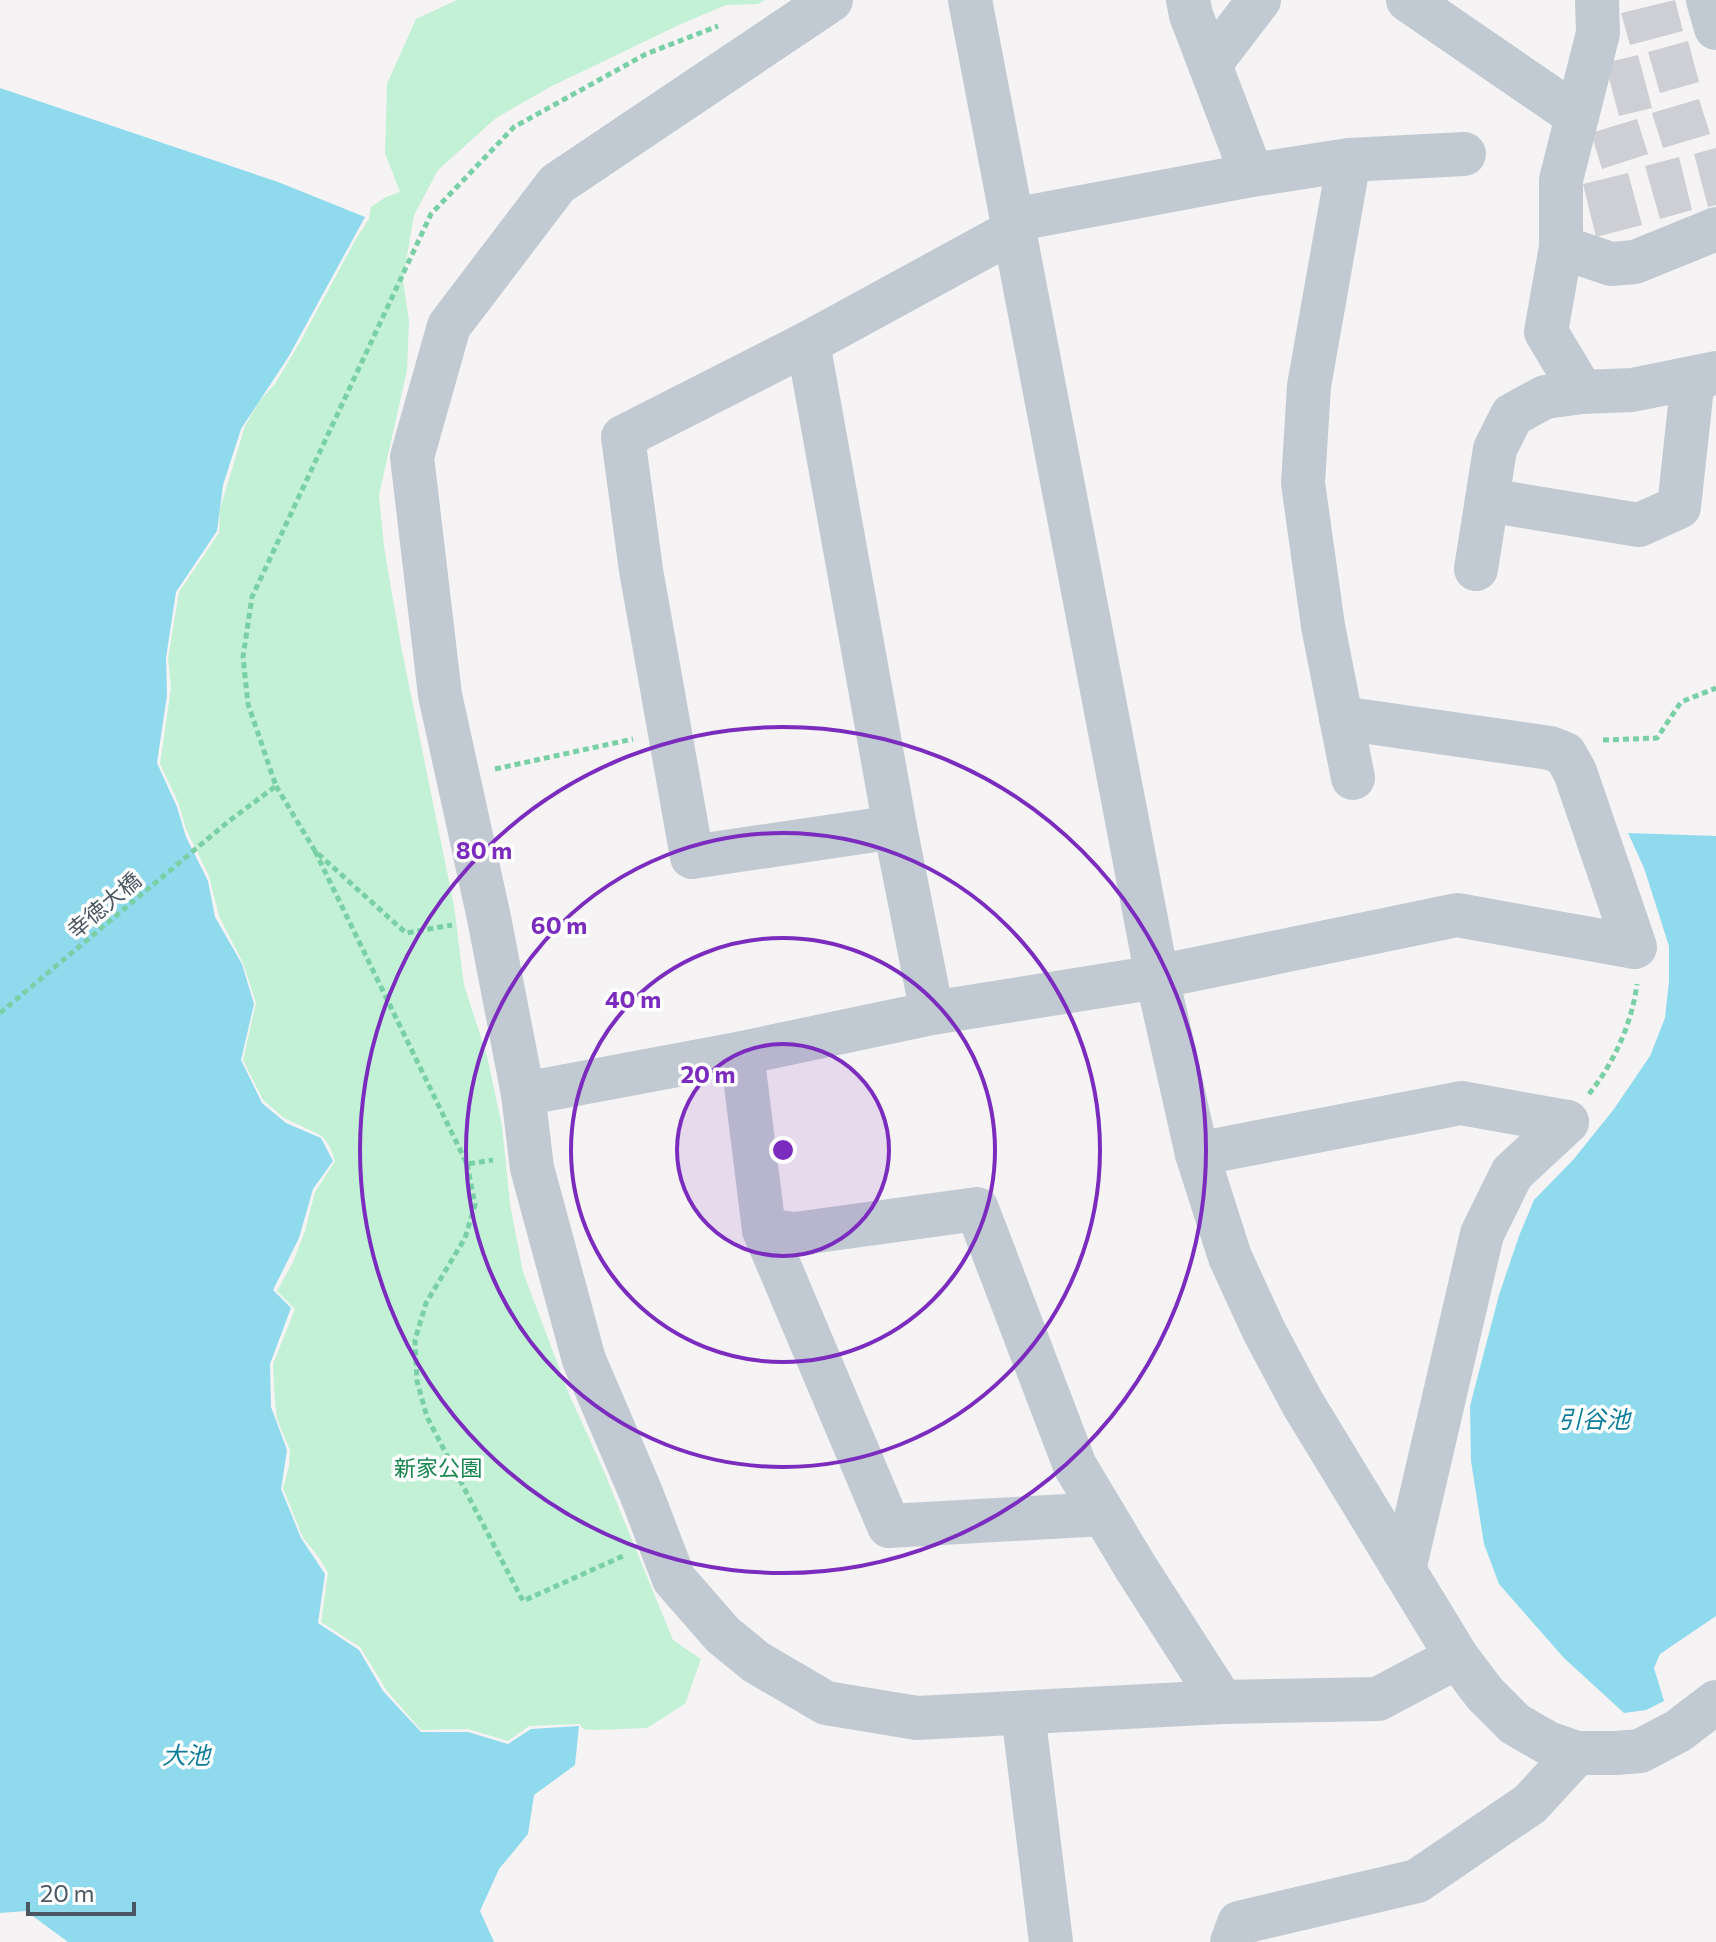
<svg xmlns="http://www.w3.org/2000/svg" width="1716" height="1942" viewBox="0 0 1716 1942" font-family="Commissioner,'Noto Sans JP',sans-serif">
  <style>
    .green { fill: #c3f1d5 }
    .water { fill: #90daee }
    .building { fill: #cdcfd5 }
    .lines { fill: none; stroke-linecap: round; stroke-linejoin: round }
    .path { stroke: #7ad0a6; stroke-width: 5; stroke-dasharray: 6 4; stroke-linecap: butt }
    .minor { stroke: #c1cad2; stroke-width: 44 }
    .ring { fill: none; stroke: #7b2cbf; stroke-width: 4 }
    .labels { text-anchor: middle; stroke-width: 7; stroke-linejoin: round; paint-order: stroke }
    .street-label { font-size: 22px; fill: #4a5661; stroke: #fff }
    .park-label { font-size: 22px; fill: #17864f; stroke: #fff }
    .water-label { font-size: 24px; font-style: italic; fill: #0c7c9b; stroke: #fff }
    .centre { fill: #7b2cbf; stroke: #fff; stroke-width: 4 }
    .ring-label { font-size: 24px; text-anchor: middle; font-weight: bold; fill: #7b2cbf; stroke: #fff; stroke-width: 7; stroke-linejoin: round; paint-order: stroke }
  </style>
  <rect width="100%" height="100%" fill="#f5f3f3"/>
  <!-- green -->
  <path class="green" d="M457 0H765L758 4 726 5 681 24 550 87 496 118 438 170 414 215 403 280 409 321 407 370 379 495 384 547 401 646 454 906 464 985 487 1056 502 1126 510 1204 523 1272 569 1394 603 1469 673 1640 701 1659 685 1704 647 1728 596 1730 584 1729 579 1724 529 1726 508 1741 468 1729 421 1730 387 1691 360 1647 321 1622 328 1573 318 1556 303 1538 283 1488 289 1466 290 1450 277 1419 274 1389 273 1364 295 1309 277 1291 293 1262 305 1231 315 1192 335 1161 330 1147 322 1136 284 1118 263 1100 243 1060 256 1003 243 963 219 916 209 876 186 829 178 802 160 764 171 688 168 658 179 592 219 533 220 509 245 426 260 400 275 384 300 342 356 239 369 219 371 207 386 197 400 192 385 153 387 84 416 19Z"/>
  <!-- water -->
  <g class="water">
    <path d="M0 88 278 182 365 217 289 356 241 429 223 485 217 531 176 592 166 658 167 695 157 763 177 807 186 837 208 881 215 917 242 964 254 1004 241 1060 262 1103 286 1123 321 1138 333 1161 313 1189 299 1238 273 1290 291 1308 270 1364 271 1407 287 1450 281 1489 301 1538 325 1574 318 1623 359 1650 383 1691 421 1732H468L508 1744 531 1729 579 1726 575 1765 534 1795 528 1834 499 1869 480 1911 494 1942H68L26 1911 0 1913Z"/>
    <path d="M1628 833 1716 836V1616L1660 1654 1654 1668 1664 1701 1646 1710 1624 1713 1564 1658 1499 1584 1484 1544 1471 1461 1470 1406 1499 1295 1519 1236 1534 1200 1573 1160 1614 1109 1650 1056 1665 1018 1669 981V946L1644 868Z"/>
  </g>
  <!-- building -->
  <g class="building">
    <path d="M1675 0 1683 31 1630 45 1621 13Z"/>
    <path d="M1688 41 1699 82 1660 93 1648 52Z"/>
    <path d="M1638 55 1652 108 1619 116 1605 63Z"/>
    <path d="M1699 99 1710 134 1663 148 1652 113Z"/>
    <path d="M1637 119 1648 154 1602 169 1591 133Z"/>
    <path d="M1716 148V205L1708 207 1694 154Z"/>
    <path d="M1679 157 1692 210 1660 219 1645 166Z"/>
    <path d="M1628 173 1642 225 1596 237 1583 184Z"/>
  </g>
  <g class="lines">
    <!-- path -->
    <g class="path">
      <path d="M1603 740 1657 738 1681 702 1716 688"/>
      <path d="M495 769 633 739"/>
      <path d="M276 786 315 851 406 933 452 925"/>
      <path d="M315 851 467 1164 493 1160"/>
      <path d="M0 1013 229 821 276 786 248 704 243 657 252 597 431 214 514 127 646 54 718 26"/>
      <path d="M1589 1094C1614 1063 1632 1023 1637 984"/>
      <path d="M467 1164 475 1205 465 1238 426 1303 415 1340 417 1381 427 1417 523 1601 623 1556"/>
    </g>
    <!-- minor -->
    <g class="minor">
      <path d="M831 0 557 184 449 326 412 457 440 695 489 918 523 1094 532 1168 584 1360 641 1493 674 1579 723 1635 756 1662 826 1703 917 1718 1222 1702 1378 1699 1457 1657"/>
      <path d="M970 0 1157 977 1197 1154 1230 1257 1264 1331 1303 1404 1457 1657 1485 1694 1515 1724 1548 1743 1577 1753H1616L1640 1751 1678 1731 1716 1702"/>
      <path d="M1188 0 1191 15 1252 175"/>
      <path d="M1408 0 1577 116"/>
      <path d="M1708 0 1716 28"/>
      <path d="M1210 64 1259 0"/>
      <path d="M1349 160 1309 386 1303 483 1323 626 1353 778"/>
      <path d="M1013 220 1252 175 1349 160 1464 154"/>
      <path d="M1561 247 1611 264 1635 262 1716 229"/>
      <path d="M808 343 895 827"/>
      <path d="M1582 392 1546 332 1561 247V180L1598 33 1597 0"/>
      <path d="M1487 500 1639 525 1679 507 1693 378"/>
      <path d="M1476 569 1495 449 1512 415 1545 397 1582 392 1632 390 1716 373"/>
      <path d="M932 1013 895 827 692 857 641 570 623 437 808 343 1015 230"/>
      <path d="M742 1053 764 1230 795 1234 977 1209 1075 1466 1136 1568 1222 1702"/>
      <path d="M523 1094 742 1053 932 1013 1157 977 1457 915 1635 947 1575 772 1565 754 1550 748 1341 718"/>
      <path d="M1197 1154 1461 1103 1567 1122"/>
      <path d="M764 1230 889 1526 1103 1514"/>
      <path d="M1404 1570 1482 1234 1512 1173 1567 1122"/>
      <path d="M1023 1713 1051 1942"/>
      <path d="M1232 1942 1239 1923 1417 1881 1530 1804 1577 1753"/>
    </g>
  </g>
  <!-- distance rings -->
  <circle cx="783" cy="1150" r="106" fill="#7b2cbf" fill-opacity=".12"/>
  <g class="ring">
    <circle cx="783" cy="1150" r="106"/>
    <circle cx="783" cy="1150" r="212"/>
    <circle cx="783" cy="1150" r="317"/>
    <circle cx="783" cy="1150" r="423"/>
  </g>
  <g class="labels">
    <!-- street labels -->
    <g class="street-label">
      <text transform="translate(104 905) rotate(-40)" y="8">幸徳大橋</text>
    </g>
    <!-- park labels -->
    <g class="park-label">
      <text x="438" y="1476">新家公園</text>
    </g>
    <!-- water labels -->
    <g class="water-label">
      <text x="1594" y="1428">引谷池</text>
      <text x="186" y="1764">大池</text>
    </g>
  </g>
  <circle cx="783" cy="1150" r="12" class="centre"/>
  <g class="ring-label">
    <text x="484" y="859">80 m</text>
    <text x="559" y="934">60 m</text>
    <text x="633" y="1008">40 m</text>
    <text x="708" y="1083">20 m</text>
  </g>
  <!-- scale -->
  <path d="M28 1902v12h106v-12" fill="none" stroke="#4a5661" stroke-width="4"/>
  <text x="40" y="1902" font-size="24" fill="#4a5661" stroke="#ffffff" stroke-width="6" paint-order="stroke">20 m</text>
</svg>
